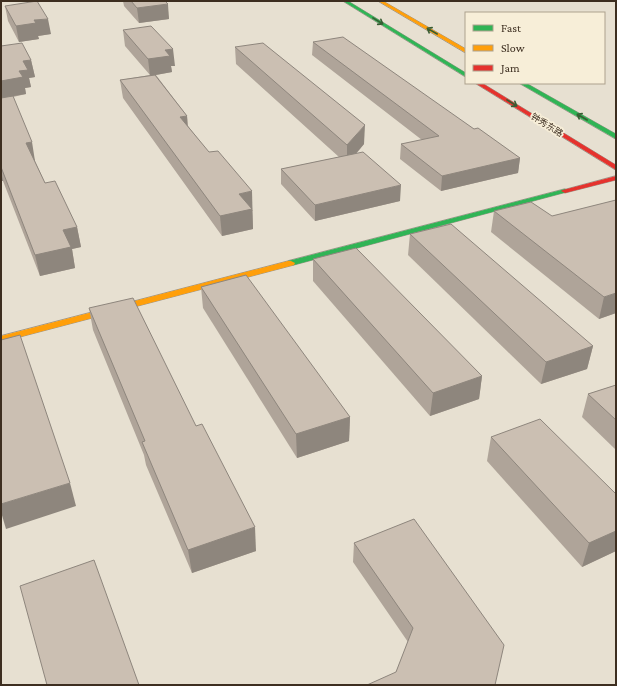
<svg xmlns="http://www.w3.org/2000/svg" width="617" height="686" viewBox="0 0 617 686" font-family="'Crimson Pro','Noto Sans SC',serif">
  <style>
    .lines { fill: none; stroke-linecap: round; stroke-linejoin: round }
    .fast-casing { stroke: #9c958a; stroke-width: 1 }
    .slow-casing { stroke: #9c958a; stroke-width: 1 }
    .jam-casing { stroke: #9c958a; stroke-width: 1 }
    .fast { fill: #30b455; fill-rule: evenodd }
    .slow { fill: #ff9f0a; fill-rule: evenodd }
    .jam { fill: #e5322d; fill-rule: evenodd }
    .wall { fill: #afa499 }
    .shaded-wall { fill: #8e867d }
    .building { fill: #cbbfb2; stroke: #8e867d }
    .oneway { stroke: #385d33 }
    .labels { text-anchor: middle; stroke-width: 3.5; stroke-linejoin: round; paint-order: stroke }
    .far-street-label { font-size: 9px; fill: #3d2e20; stroke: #f7eed8 }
  </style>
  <rect width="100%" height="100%" fill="#e7e0d1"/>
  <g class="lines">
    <!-- fast casing -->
    <g class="fast-casing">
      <g id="fast">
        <path d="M343 1H348L466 73V77Z"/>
        <path d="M519 83H526L616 134V139Z"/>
        <path d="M565 189 569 191 567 192 294 265H291L287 263 288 261Z"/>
      </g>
    </g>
    <!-- slow casing -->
    <g class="slow-casing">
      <g id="slow">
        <path d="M378 1H383L466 49V53Z"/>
        <path d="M288 261H291L295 263 294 265 1 342V336Z"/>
      </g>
    </g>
    <!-- jam casing -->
    <g class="jam-casing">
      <g id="jam">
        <path d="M475 83H482L616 165V170Z"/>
        <path d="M616 176V180L565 193 561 191 563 190Z"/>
      </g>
    </g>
    <!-- fast -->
    <use href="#fast" class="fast"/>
    <!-- slow -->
    <use href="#slow" class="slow"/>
    <!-- jam -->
    <use href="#jam" class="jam"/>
  </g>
  <!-- wall -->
  <g class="wall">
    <path d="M123 1H165L169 19 139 23 124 6Z"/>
    <path d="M5 6 51 34 38 36 39 39 19 42 8 21Z"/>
    <path d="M123 30 175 66H171L172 72 156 75 187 116 188 126 253 211H252L253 229 222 236 123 98 120 80 150 75 125 46Z"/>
    <path d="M313 42 474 129 520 158 518 173 441 191 400 159 401 144 422 140 312 55Z"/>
    <path d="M1 46 31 60 35 77 29 78 31 87 25 88 26 94 13 97 35 161 45 183 77 227 81 247 72 249 75 268 40 276 3 181H1V98H2L1 96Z"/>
    <path d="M235 47 364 144 356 154 400 201 315 221 281 184V169L339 157 236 64Z"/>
    <path d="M494 211 552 216 616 313 599 319 491 232Z"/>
    <path d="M410 234 593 346 587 369 541 384 408 255Z"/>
    <path d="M313 259 482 376 479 399 430 416 313 281Z"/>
    <path d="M201 287 350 417 349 441 297 458 203 308Z"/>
    <path d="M89 308 256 551 192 573 146 465 144 455 93 330Z"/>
    <path d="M616 385V450L582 417 588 394Z"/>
    <path d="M491 437 616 494V551L582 567 487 461Z"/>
    <path d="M354 543 495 685 396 672 408 642 353 562Z"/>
  </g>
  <!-- shaded-wall -->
  <g class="shaded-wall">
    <path d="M168 4 169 19 139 23 137 8Z"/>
    <path d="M48 19 51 34 38 36 39 39 19 42 16 26 34 20Z"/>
    <path d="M173 49 175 66H171L172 72 150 76 148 59 165 50Z"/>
    <path d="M31 60 35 77 29 78 31 87 25 88 26 94 2 98 1 94V81L19 71 23 61Z"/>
    <path d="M187 116 188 134 180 117Z"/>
    <path d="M365 125 364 144 347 164V145Z"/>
    <path d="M32 142 35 161 30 162 26 143Z"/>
    <path d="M520 158 518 173 441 191 442 176Z"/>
    <path d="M1 171 3 181H1Z"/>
    <path d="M401 185 400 201 315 221V205Z"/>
    <path d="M252 191 253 229 222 236 220 216 239 194Z"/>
    <path d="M77 227 81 247 72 249 75 268 40 276 35 255 63 230Z"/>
    <path d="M616 293V313L599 319 604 297Z"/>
    <path d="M593 346 587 369 541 384 546 362Z"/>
    <path d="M482 376 479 399 430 416 433 393Z"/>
    <path d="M350 417 349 441 297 458 296 434Z"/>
    <path d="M70 483 76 506 6 529 1 512V504Z"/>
    <path d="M255 527 256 551 192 573 188 550Z"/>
    <path d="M616 531V551L582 567 589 543Z"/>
  </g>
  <!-- building -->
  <g class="building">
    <path d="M37 1 48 19 34 20 36 23 16 26 5 6Z"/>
    <path d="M131 1H165L168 4 137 8Z"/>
    <path d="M151 26 173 49 165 50 170 56 148 59 123 30Z"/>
    <path d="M343 37 474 129 478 128 520 158 442 176 401 144 439 136 313 42Z"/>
    <path d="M22 43 31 60 23 61 28 70 19 71 23 77 1 81V46Z"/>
    <path d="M263 43 365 125 347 145 235 47Z"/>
    <path d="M155 75 187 116 180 117 209 152 218 151 252 191 239 194 252 209 220 216 120 80Z"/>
    <path d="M13 96 32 142 26 143 45 183 55 181 77 227 63 230 71 247 35 255 1 167V98Z"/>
    <path d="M363 152 401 185 315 205 281 169Z"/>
    <path d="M616 200V293L604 297 494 211 531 202 552 216Z"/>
    <path d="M451 224 593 346 546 362 410 234Z"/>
    <path d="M356 248 482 376 433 393 313 259Z"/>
    <path d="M246 275 350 417 296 434 201 287Z"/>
    <path d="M133 298 196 426 202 424 255 527 188 550 142 442 145 441 89 308Z"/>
    <path d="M20 335 70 483 1 504V340Z"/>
    <path d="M616 385V420L588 394Z"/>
    <path d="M540 419 616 494V531L589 543 491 437Z"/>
    <path d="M414 519 504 645 495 685H367L396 672 413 628 354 543Z"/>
    <path d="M94 560 139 685H47L20 586Z"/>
  </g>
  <!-- one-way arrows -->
  <defs><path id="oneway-shaft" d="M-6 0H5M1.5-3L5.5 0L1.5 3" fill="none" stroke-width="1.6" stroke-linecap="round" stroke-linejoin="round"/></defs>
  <g class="oneway">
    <use href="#oneway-shaft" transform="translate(378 21) rotate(32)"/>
    <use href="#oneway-shaft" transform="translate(432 31) rotate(-150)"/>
    <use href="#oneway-shaft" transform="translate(512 103) rotate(32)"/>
    <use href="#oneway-shaft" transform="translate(582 117) rotate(-150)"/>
  </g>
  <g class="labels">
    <!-- far-street labels -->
    <g class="far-street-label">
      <text transform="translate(547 125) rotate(32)" y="3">钟秀东路</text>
    </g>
  </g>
  <!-- border -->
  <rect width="617" height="686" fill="none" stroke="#3d2e20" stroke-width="4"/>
  <!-- legend -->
  <rect x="465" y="12" width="140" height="72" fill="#f7eed8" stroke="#ada18e"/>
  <rect x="473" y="25" width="20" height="6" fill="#30b455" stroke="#ada18e"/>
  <text x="501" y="32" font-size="12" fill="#3d2e20">Fast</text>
  <rect x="473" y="45" width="20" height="6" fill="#ff9f0a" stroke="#ada18e"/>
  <text x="501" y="52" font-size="12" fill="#3d2e20">Slow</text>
  <rect x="473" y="65" width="20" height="6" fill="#e5322d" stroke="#ada18e"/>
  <text x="501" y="72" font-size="12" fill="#3d2e20">Jam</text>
</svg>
